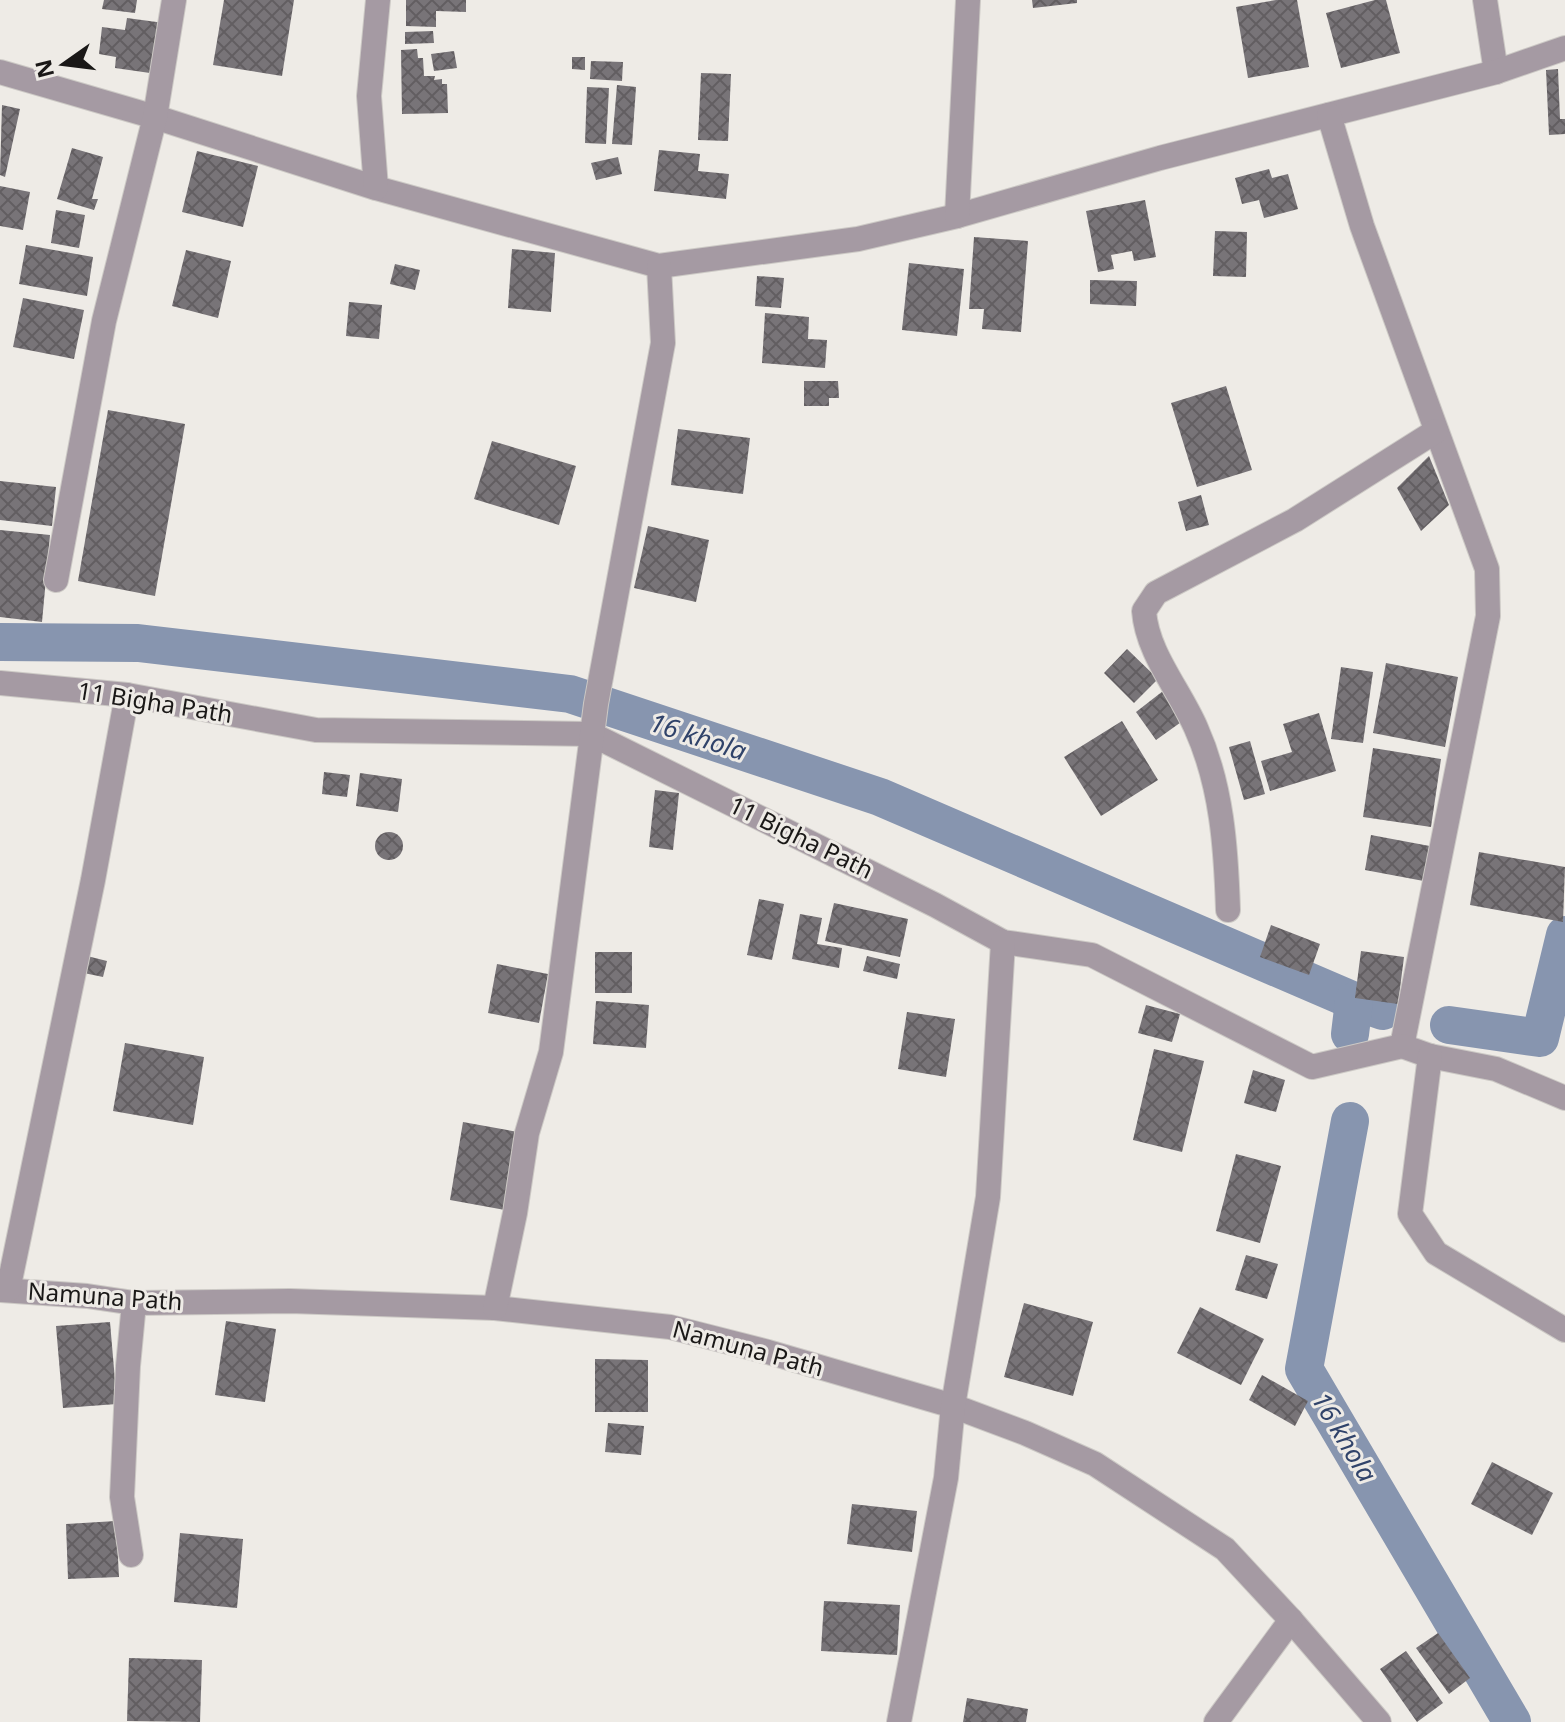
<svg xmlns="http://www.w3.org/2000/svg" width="1565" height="1722" viewBox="0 0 1565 1722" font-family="'Noto Sans',sans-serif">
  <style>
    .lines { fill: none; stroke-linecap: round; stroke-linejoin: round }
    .canal { stroke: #8795af; stroke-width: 38 }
    .building { fill: url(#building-cross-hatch) }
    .street-casing { stroke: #ccc9c5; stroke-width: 26 }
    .street { stroke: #a59aa3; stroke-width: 24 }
    .labels { text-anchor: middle; stroke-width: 6; stroke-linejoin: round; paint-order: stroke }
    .street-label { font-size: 24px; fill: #1a1817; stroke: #eeebe6 }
    .water-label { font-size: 26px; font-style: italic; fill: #30436a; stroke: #eeebe6 }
  </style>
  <defs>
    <pattern id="building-cross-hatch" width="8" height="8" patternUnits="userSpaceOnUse" patternTransform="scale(2)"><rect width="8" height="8" fill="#787478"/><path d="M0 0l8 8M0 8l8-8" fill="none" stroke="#625e61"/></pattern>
  </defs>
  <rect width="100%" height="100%" fill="#eeebe6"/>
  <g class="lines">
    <!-- canal -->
    <g class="canal">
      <path d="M0 642 138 643 570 694 880 797 1354 1001 1383 1011"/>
      <path d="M1449 1025 1540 1038 1565 935"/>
      <path d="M1350 1034 1354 1001"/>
      <path d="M1350 1121 1304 1369 1512 1722"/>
    </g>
  </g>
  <!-- building -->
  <g class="building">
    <path d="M104 0H137L135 13 102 9Z"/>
    <path d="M224 0H294L282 76 213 65Z"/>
    <path d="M406 0H466V12L436 11V27L406 26Z"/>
    <path d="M1032 0H1077V3L1033 8Z"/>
    <path d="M1276 0H1297L1309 67 1248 78 1236 7Z"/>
    <path d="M1375 0H1386L1400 53 1341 68 1326 13Z"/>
    <path d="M127 18 164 23 157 74 115 68 116 57 99 54 102 27 125 30Z"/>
    <path d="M433 31 434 43 405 44V32Z"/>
    <path d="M417 49 418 58H423L424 76H435L434 80 442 79V84H447L448 113 402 114 401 50Z"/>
    <path d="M454 51 457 68 434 71 431 54Z"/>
    <path d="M572 57H585V70L572 69Z"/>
    <path d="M591 61 623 62 622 81 590 79Z"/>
    <path d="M1558 69 1560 119H1565V134L1549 135 1546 70Z"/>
    <path d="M701 73 731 74 728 141 698 140Z"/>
    <path d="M617 85 636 87 632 145 612 144Z"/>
    <path d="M587 87 609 88 606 144 585 143Z"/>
    <path d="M2 105 20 109 5 177 0 175Z"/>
    <path d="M72 148 103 157 92 199H98L94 210 57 199Z"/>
    <path d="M659 150 700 154 698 171 729 174 726 199 654 191Z"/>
    <path d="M197 151 258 166 243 227 182 212Z"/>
    <path d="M618 157 622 174 596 180 591 163Z"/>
    <path d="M1269 169 1272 178 1288 174 1298 209 1264 218 1259 200 1242 204 1235 178Z"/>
    <path d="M0 186 30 192 23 230 0 226Z"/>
    <path d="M1145 200 1156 257 1134 261 1132 251 1111 255 1114 269 1098 272 1086 211Z"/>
    <path d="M56 210 85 215 79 248 51 243Z"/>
    <path d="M1215 231 1247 232 1246 277 1213 276Z"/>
    <path d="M974 237 1028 241 1021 332 982 329 984 309H969Z"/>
    <path d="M26 245 93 257 87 296 19 284Z"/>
    <path d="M512 249 555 253 551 312 508 308Z"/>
    <path d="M186 250 231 261 218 318 172 306Z"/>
    <path d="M909 263 964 269 957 336 902 330Z"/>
    <path d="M395 264 420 270 415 290 390 284Z"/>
    <path d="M757 276 784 278 781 308 755 306Z"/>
    <path d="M1090 280 1137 281 1136 306 1090 304Z"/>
    <path d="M23 298 84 310 74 359 13 347Z"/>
    <path d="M349 302 382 305 379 339 346 336Z"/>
    <path d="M765 313 809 317 808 339 827 340 825 368 762 363Z"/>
    <path d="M804 381H838L839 398H829V406H804Z"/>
    <path d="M1226 386 1252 470 1197 487 1171 403Z"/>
    <path d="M108 410 185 424 155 596 78 581Z"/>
    <path d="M678 429 750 438 743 494 671 485Z"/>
    <path d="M492 441 576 466 559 525 474 499Z"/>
    <path d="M1429 456 1449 505 1421 531 1397 488Z"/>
    <path d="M0 481 56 487 52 526 0 520Z"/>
    <path d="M1201 495 1209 525 1186 531 1178 502Z"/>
    <path d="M648 526 709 540 696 602 634 588Z"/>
    <path d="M0 530 50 535 42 622 0 617Z"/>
    <path d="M1127 649 1158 679 1134 703 1104 673Z"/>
    <path d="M1386 663 1458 677 1445 747 1373 733Z"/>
    <path d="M1341 667 1373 672 1363 743 1331 739Z"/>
    <path d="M1163 691 1184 720 1156 740 1136 712Z"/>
    <path d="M1319 713 1336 771 1270 791 1261 761 1292 752 1283 724Z"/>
    <path d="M1122 721 1158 780 1101 816 1064 757Z"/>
    <path d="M1250 741 1265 794 1244 800 1229 747Z"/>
    <path d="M1373 748 1441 759 1431 827 1363 817Z"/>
    <path d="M324 772 350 775 347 797 322 794Z"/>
    <path d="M360 773 402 779 398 812 356 806Z"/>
    <path d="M655 790 679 793 673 850 649 847Z"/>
    <circle cx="389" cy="846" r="14"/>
    <path d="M1371 835 1435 847 1429 882 1365 870Z"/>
    <path d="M1479 852 1565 867 1563 922 1470 905Z"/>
    <path d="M759 899 784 904 772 960 747 955Z"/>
    <path d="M834 903 908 919 900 957 825 941Z"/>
    <path d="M800 914 822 918 817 944 842 948 839 968 792 959Z"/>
    <path d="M1271 925 1320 944 1309 975 1260 957Z"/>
    <path d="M1361 951 1404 957 1398 1004 1355 998Z"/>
    <rect x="595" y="952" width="37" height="41"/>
    <path d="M83 955 107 961 103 977 79 972Z"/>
    <path d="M867 956 900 964 897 979 863 971Z"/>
    <path d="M497 964 548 974 539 1023 488 1013Z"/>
    <path d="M596 1001 649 1005 646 1048 593 1044Z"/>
    <path d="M1146 1005 1180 1014 1172 1042 1138 1033Z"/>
    <path d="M907 1012 955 1019 946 1077 898 1069Z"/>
    <path d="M125 1043 204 1057 193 1125 113 1111Z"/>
    <path d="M1154 1049 1204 1061 1182 1152 1133 1140Z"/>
    <path d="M1253 1070 1285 1080 1276 1112 1244 1103Z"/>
    <path d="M463 1122 518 1132 505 1210 450 1200Z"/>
    <path d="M1236 1154 1281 1166 1260 1243 1216 1231Z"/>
    <path d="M1246 1255 1278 1264 1267 1299 1235 1290Z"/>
    <path d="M1024 1303 1093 1322 1073 1396 1004 1377Z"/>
    <path d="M1200 1307 1264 1339 1241 1385 1177 1353Z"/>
    <path d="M226 1321 276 1329 265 1402 215 1395Z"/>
    <path d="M110 1322 117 1404 63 1408 56 1326Z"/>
    <path d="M595 1359 648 1360V1412H595Z"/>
    <path d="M1262 1375 1308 1401 1295 1426 1249 1400Z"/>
    <path d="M608 1423 644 1426 641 1455 605 1452Z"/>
    <path d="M1492 1462 1553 1493 1532 1535 1471 1504Z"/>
    <path d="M852 1504 917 1511 912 1552 847 1544Z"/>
    <path d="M116 1521 119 1577 68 1579 66 1524Z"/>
    <path d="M180 1533 243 1539 237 1608 174 1602Z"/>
    <path d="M824 1601 900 1605 897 1655 821 1651Z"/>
    <path d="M1438 1633 1470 1678 1449 1694 1416 1648Z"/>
    <path d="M1406 1651 1443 1703 1417 1722 1380 1669Z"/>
    <path d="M129 1658 202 1660 200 1722 127 1721Z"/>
    <path d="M967 1698 1028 1709 1026 1722H963Z"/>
  </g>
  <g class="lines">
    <!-- street casing -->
    <g class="street-casing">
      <g id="street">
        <path d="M1485 0 1496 72"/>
        <path d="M0 72 155 117 376 188 659 266 858 239 957 216 1160 158 1496 72 1565 48"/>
        <path d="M1329 115 1362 226 1487 569 1488 616 1402 1046"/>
        <path d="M376 188 369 96 378 0"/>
        <path d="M957 216 968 0"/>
        <path d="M56 580 104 321 155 117 174 0"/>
        <path d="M0 683 127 695 316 730 591 734 935 905 1003 942 1092 955 1312 1067 1402 1046 1430 1056 1496 1069 1565 1098"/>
        <path d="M1228 910C1226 848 1222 786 1196 728 1179 689 1147 653 1144 611L1156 593 1295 520 1436 431"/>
        <path d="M1430 1056 1410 1214 1436 1253 1565 1330"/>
        <path d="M0 1290 87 1296 134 1303 290 1301 495 1308 670 1327 768 1352 953 1406 1025 1433 1095 1464 1225 1549 1291 1620 1379 1722"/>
        <path d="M8 1290 93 880 127 695"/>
        <path d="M495 1308 515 1213 527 1133 551 1052 596 704 663 343 659 266"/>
        <path d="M131 1555 122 1497 128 1366 134 1303"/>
        <path d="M899 1722 946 1478 953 1406 988 1197 1003 942"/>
        <path d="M1216 1722 1291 1620"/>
      </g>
    </g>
    <!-- street -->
    <use href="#street" class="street"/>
  </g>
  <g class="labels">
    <!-- street labels -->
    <g class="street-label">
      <text transform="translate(155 703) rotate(9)" y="8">11 Bigha Path</text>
      <text transform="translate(801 838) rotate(26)" y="8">11 Bigha Path</text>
      <text transform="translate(105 1297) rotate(4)" y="8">Namuna Path</text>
      <text transform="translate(748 1349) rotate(15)" y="8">Namuna Path</text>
    </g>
    <!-- water labels -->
    <g class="water-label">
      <text transform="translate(698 737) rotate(18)" y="9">16 khola</text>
      <text transform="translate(1344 1437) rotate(59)" y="9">16 khola</text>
    </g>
  </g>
  <!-- north arrow -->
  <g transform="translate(64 64) rotate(256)" stroke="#eeebe6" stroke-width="6" paint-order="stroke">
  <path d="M0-6L14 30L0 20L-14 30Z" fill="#1a1817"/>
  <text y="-12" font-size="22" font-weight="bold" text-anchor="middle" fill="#1a1817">N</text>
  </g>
</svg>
